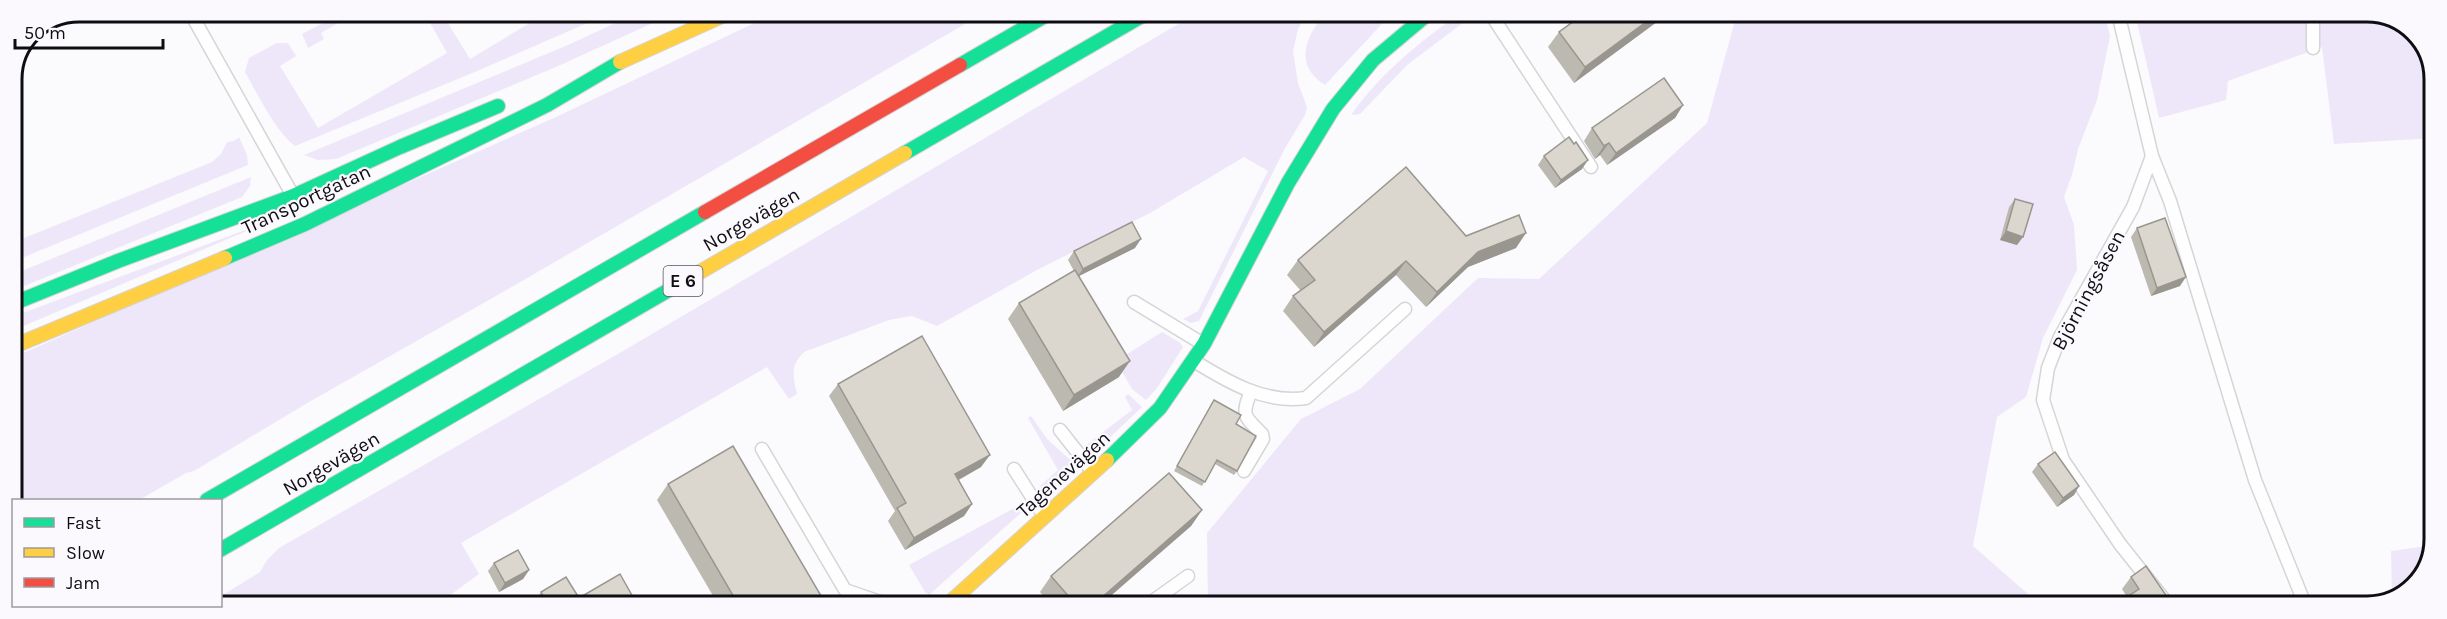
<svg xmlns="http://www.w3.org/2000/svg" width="2447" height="619" viewBox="0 0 2447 619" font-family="Karla,sans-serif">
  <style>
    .green { fill: #eee7fa }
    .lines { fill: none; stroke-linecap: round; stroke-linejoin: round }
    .lane-casing { stroke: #d5d4d7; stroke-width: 15 }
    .fast-casing { stroke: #d5d4d7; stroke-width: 16 }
    .slow-casing { stroke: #d5d4d7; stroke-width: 16 }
    .jam-casing { stroke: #d5d4d7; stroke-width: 16 }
    .lane { stroke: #fefeff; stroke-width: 12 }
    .fast { stroke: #16e098; stroke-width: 14 }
    .slow { stroke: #ffcf43; stroke-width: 14 }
    .jam { stroke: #f24e42; stroke-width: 14 }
    .wall { fill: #bcb9b1 }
    .shaded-wall { fill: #999690 }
    .building { fill: #dbd7ce; stroke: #999690; stroke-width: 1.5 }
    .labels { text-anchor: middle; stroke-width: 4.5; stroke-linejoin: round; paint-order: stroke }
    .shield { fill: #fbf9fe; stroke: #555458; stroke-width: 1.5 }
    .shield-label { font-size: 18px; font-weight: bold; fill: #0e0d11 }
    .street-label { font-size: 20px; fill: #0e0d11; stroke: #fbf9fe }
    .rim { fill: none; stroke: #0e0d11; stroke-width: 3 }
  </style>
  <rect width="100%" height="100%" fill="#fbfafd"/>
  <!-- green -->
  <g class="green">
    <path d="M344 12H357L321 33 324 39 308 48 302 34Z"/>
    <path d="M424 12H441L470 59 548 12H613L470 74 295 146C275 131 257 93 245 72L249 58 277 43H288L296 56 280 66 318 128 447 53Z"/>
    <path d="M639 12H677L556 67 336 159 318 160 304 155 568 45Z"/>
    <path d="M778 12 984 13 510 288 309 402 194 471 186 473 139 500H14L13 550 12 358 556 117Z"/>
    <path d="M1197 13H1308L1298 29 1293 51 1298 83 1307 107 1305 115 1284 150 1199 321 1191 323 1183 319 1198 311 1268 171 1244 157 1150 213 1037 270 937 326 912 316 889 320 804 352C790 365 793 377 797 394L789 399 767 367 461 543 479 574 435 606H204H220L221 596 260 572 267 560 279 548 623 351Z"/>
    <path d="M1325 13H1392L1325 85C1293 65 1306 36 1325 13Z"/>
    <path d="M1461 13H1476L1407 65 1360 114 1351 115C1381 73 1419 42 1461 13Z"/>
    <path d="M1737 13H2105L2110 36 2097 100 2078 149 2072 175 2064 197 2074 225 2077 270 2043 338 2026 397 1997 417 1973 546 2043 607 1208 606 1207 533 1301 419 1360 389 1478 278 1539 279 1707 123Z"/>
    <path d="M2135 13H2381L2418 35 2435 75V138L2334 144 2322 47 2228 81 2226 100 2159 118Z"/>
    <path d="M239 137 247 155 248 165 12 262V243L212 162 221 154 227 142 234 141Z"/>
    <path d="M251 177 250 186 242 197 12 291V275Z"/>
    <path d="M275 219 12 331V317Z"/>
    <path d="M1162 332 1179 342 1183 347 1157 388 1146 400 1132 389 1116 361Z"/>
    <path d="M1128 394 1142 407 1091 455 1089 454 1085 446 1132 410 1125 397Z"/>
    <path d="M1031 416 1047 439 1077 466 1047 493 1040 486 1058 470 1028 418Z"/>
    <path d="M1018 506 1022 512 929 595 925 592 909 565Z"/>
    <path d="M2434 545V553L2409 593 2392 598 2391 551Z"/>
  </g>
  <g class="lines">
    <!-- lane casing -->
    <g class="lane-casing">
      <g id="lane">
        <path d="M190 12 292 194"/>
        <path d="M1490 13 1591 167"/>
        <path d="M2118 13 2152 156 2170 201 2255 480 2306 607"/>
        <path d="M2313 48V13"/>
        <path d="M2152 156 2133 207 2060 337 2048 368 2043 400 2063 460 2120 544 2170 607"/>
        <path d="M1134 302 1203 344"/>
        <path d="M1194 361C1228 382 1265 404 1306 398L1405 309"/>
        <path d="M1060 430 1093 472"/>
        <path d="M762 449 845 590 880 602 882 606"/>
        <path d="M1014 469 1044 516"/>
        <path d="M1244 471 1263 439 1262 434C1244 416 1241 416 1251 391"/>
        <path d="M1146 606 1188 576"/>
      </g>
    </g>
    <!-- fast casing -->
    <g class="fast-casing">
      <g id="fast">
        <path d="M960 65 1050 13"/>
        <path d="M905 153 1147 13"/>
        <path d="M225 258 305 224 547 105 620 62"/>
        <path d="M12 304 118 261 293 196 400 147 498 106"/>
        <path d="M1107 460 1160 408 1204 344 1288 183 1333 109 1373 60 1429 13"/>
        <path d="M207 500 705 212"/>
        <path d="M220 550 681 283"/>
      </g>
    </g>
    <!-- slow casing -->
    <g class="slow-casing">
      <g id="slow">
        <path d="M620 62 731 12"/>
        <path d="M681 283 905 153"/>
        <path d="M12 347 225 258"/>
        <path d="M124 606H125"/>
        <path d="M946 606 1107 460"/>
      </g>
    </g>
    <!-- jam casing -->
    <g class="jam-casing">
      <path id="jam" d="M705 212 960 65"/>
    </g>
    <!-- lane -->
    <use href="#lane" class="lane"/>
    <!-- fast -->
    <use href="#fast" class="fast"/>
    <!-- slow -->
    <use href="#slow" class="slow"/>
    <!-- jam -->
    <use href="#jam" class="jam"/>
  </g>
  <!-- wall -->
  <g class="wall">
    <path d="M1669 13 1574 83 1548 47 1559 32Z"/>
    <path d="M1683 105 1675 118 1607 165 1600 155 1595 159 1584 141 1592 128Z"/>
    <path d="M1544 156 1582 169 1555 188 1538 165Z"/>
    <path d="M2015 199 2017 245 2000 240 2009 207Z"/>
    <path d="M2137 228 2180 286 2151 296 2131 237Z"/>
    <path d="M1466 236 1516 248 1468 267 1426 307 1396 275 1314 347 1283 311 1293 296 1301 291 1287 275 1298 260Z"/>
    <path d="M1135 248 1079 276 1119 377 1063 411 1008 319 1019 303 1074 271 1068 260 1074 251Z"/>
    <path d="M838 384 981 467 959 480 972 504 964 516 905 550 888 521 895 511 829 396Z"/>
    <path d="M1214 400 1236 424 1237 471 1234 475 1215 464 1202 486 1174 471Z"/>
    <path d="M2038 464 2079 486 2074 495 2057 507 2032 472Z"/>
    <path d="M668 484 827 606H719L657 500Z"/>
    <path d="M1202 510 1191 526 1099 606H1052L1040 592 1051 576Z"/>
    <path d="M494 563 529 570 523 579 499 592 488 571Z"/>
    <path d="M2131 577 2174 607 2127 597 2122 589Z"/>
    <path d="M541 592 579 598 638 606H536L534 603Z"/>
  </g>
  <!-- shaded-wall -->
  <g class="shaded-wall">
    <path d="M1658 13H1669L1574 83 1585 67Z"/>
    <path d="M1683 105 1675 118 1607 165 1616 153Z"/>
    <path d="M1609 143 1600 155 1595 159 1604 146Z"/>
    <path d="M1588 160 1582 169 1555 188 1561 180Z"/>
    <path d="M2006 231 2023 237 2017 245 2000 240Z"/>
    <path d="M1526 233 1516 248 1468 267 1426 307 1437 292 1478 252Z"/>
    <path d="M1141 239 1135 248 1077 277 1083 269Z"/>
    <path d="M1406 261 1396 275 1314 347 1324 332Z"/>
    <path d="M2186 277 2180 286 2151 296 2157 288Z"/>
    <path d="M1130 361 1119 377 1063 411 1074 395Z"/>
    <path d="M990 455 981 467 947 486 955 474Z"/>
    <path d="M2079 486 2074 495 2057 507 2063 498Z"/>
    <path d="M972 504 964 516 905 550 914 538Z"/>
    <path d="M1202 510 1191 526 1099 606H1092Z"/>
    <path d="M529 570 523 579 499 592 505 583Z"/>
  </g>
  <!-- building -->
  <g class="building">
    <path d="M1585 13H1658L1585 67 1559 32Z"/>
    <path d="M1664 78 1683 105 1616 153 1609 143 1604 146 1592 128Z"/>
    <path d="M1569 137 1574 144 1576 142 1588 160 1561 180 1544 156Z"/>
    <path d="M1406 167 1466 236 1519 215 1526 233 1478 252 1437 292 1406 261 1324 332 1293 296 1315 280 1298 260Z"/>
    <path d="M2015 199 2033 204 2023 237 2006 231Z"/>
    <path d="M2165 218 2186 277 2157 288 2137 228Z"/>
    <path d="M1132 222 1141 239 1083 269 1074 251Z"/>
    <path d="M1075 270 1130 361 1074 395 1019 303Z"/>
    <path d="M922 336 990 455 955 474 972 504 914 538 897 508 906 503 838 384Z"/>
    <path d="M1214 400 1241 415 1236 424 1256 436 1237 471 1217 460 1205 482 1177 466Z"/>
    <path d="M733 446 827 606H742L737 597 735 599 668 484Z"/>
    <path d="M2055 452 2079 486 2063 498 2038 464Z"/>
    <path d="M1169 473 1202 510 1092 606H1077L1051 576Z"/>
    <path d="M518 550 529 570 505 583 494 563Z"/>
    <path d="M2146 566 2174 607H2112L2139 589 2131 577Z"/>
    <path d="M620 574 638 606H549L541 592 566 577 579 598Z"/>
  </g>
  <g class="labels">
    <!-- shield labels -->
    <rect class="shield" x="663.5" y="266" width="39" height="30" rx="4.5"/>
    <g class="shield-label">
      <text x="683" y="287">E 6</text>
    </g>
    <!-- street labels -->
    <g class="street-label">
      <text transform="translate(306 199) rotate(-25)" y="7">Transportgatan</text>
      <text transform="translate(751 219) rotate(-30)" y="7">Norgevägen</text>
      <text transform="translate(2088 290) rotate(-62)" y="7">Björningsåsen</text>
      <text transform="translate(331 463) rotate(-30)" y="7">Norgevägen</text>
      <text transform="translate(1063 474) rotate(-42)" y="7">Tagenevägen</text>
    </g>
  </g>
  <!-- crop -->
  <path d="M0 0H2447V619H0ZM79 22H2367A57 57 0 0 1 2424 79V539A57 57 0 0 1 2367 596H79A57 57 0 0 1 22 539V79A57 57 0 0 1 79 22Z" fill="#fbf9fe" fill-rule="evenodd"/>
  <path class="rim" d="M79 22H2367A57 57 0 0 1 2424 79V539A57 57 0 0 1 2367 596H79A57 57 0 0 1 22 539V79A57 57 0 0 1 79 22Z"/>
  <!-- legend -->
  <rect x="12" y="499" width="210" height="108" fill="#fbf9fe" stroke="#9c9b9f" stroke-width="1.5"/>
  <rect x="24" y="518" width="30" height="9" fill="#16e098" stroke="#9c9b9f" stroke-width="1.5"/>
  <text x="66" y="529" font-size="18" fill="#0e0d11">Fast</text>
  <rect x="24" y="548" width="30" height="9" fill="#ffcf43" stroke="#9c9b9f" stroke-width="1.5"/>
  <text x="66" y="559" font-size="18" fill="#0e0d11">Slow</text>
  <rect x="24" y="578" width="30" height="9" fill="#f24e42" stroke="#9c9b9f" stroke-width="1.5"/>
  <text x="66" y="589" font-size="18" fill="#0e0d11">Jam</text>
  <!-- scale -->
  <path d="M15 39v9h148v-9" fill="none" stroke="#0e0d11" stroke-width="3"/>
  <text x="24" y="39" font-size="18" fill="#0e0d11" stroke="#fbf9fe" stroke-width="4.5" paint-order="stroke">50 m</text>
</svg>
